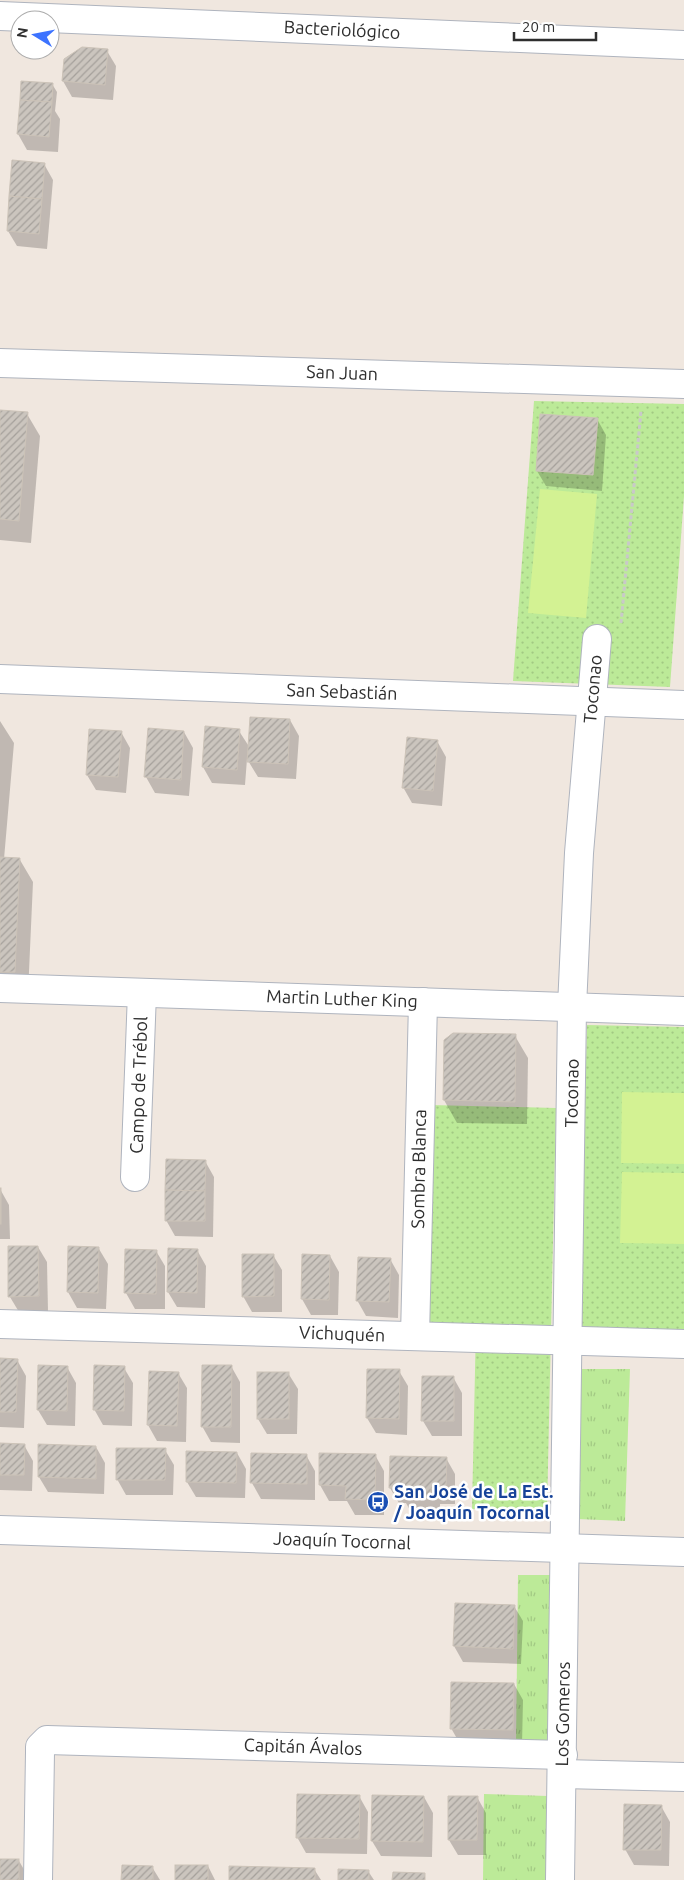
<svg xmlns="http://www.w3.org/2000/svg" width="684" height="1880" viewBox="0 0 684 1880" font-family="Ubuntu,sans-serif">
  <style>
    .grass { fill: url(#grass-tufts) }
    .park { fill: url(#park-dots) }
    .pitch { fill: #d3f293 }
    .shadow { fill: #0003 }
    .building { fill: url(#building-hatch); stroke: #ccc3b8 }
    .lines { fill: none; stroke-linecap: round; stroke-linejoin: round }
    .minor-casing { stroke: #afb4be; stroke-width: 30 }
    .path { stroke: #c9c9c9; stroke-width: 3; stroke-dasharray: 4 2.5; stroke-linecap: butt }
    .minor { stroke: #fff; stroke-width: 28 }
    .labels { text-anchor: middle; stroke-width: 5; stroke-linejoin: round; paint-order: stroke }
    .street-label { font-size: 18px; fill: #2e2e2e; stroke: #fff }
    .transit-label { font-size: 18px; font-weight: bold; fill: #164399; stroke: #fff; text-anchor: start }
  </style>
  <defs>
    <pattern id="grass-tufts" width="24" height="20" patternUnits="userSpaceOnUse" patternTransform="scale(1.25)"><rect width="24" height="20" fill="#bcea98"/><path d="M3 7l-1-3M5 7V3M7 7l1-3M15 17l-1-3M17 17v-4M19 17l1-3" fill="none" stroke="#a2c983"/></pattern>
    <pattern id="park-dots" width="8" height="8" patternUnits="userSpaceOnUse" patternTransform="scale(1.25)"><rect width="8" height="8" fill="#bcea98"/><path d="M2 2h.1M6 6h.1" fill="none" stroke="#a2c983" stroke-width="1.8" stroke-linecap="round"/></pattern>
    <pattern id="building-hatch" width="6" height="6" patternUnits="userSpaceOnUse" patternTransform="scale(1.25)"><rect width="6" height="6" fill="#cbc5be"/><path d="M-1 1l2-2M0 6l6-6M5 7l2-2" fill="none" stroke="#a5a09b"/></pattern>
  </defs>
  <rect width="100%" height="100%" fill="#f0e7df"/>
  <!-- grass -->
  <g class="grass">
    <path d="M579 1369H630L625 1521 577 1519Z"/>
    <path d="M518 1575H552V1744H516Z"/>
    <path d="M484 1794 548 1796 546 1880H483Z"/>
  </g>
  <!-- park -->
  <g class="park">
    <path d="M534 401 684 404V496L670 687 513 681Z"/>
    <path d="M587 1025 684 1027V1331L579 1328Z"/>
    <path d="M431 1105 556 1108 547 1511 472 1509 476 1325 426 1324Z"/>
  </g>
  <!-- pitch -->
  <g class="pitch">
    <path d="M540 489 597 494 586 618 528 613Z"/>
    <path d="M622 1092 684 1093V1164L621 1163Z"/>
    <path d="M622 1172 684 1173V1244L620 1243Z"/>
  </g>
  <!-- shadow -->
  <g class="shadow">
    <path d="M107 51 116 66 113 100 72 97 63 81Z"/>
    <path d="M52 84 57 92 55 111 60 119 58 152 27 150 18 134Z"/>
    <path d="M44 164 53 180 47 249 17 246 8 231Z"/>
    <path d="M0 411 27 414 40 436 31 543 0 540Z"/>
    <path d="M597 419 606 435 602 491 546 486 537 471Z"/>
    <path d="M290 720 299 736 296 779 258 777 247 759 245 785 212 783 203 767 239 731 250 748Z"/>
    <path d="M0 721 14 743 4 859 20 860 33 882 28 994 0 993Z"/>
    <path d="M150 730 184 732 193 748 189 796 155 793 146 777Z"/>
    <path d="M121 732 130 748 126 793 96 790 87 775Z"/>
    <path d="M437 741 446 757 442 806 412 803 403 787Z"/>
    <path d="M515 1036 528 1058 527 1124 457 1123 444 1100 445 1041Z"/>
    <path d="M205 1161 214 1177 213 1237 175 1236 166 1220Z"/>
    <path d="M0 1189 9 1205 10 1239H0Z"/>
    <path d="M38 1247 47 1262 48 1311 19 1312 10 1297Z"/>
    <path d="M99 1249 108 1264 106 1309 77 1308 68 1292Z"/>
    <path d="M197 1250 206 1266 205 1308 177 1307 168 1292Z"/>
    <path d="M126 1251H156L165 1266V1309H135L126 1293Z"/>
    <path d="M273 1255 282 1270V1312H252L243 1296Z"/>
    <path d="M330 1256 339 1272 338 1315H311L302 1299Z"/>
    <path d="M390 1259 399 1275 398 1318 366 1316 357 1300Z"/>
    <path d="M0 1360H17L26 1376 24 1428 0 1427Z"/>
    <path d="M231 1366 240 1382V1443L211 1442 202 1426Z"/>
    <path d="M67 1367 76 1383 75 1426 47 1425 38 1410Z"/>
    <path d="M124 1368 133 1383 132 1426 103 1425 94 1409Z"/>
    <path d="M399 1371 408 1386 407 1435 376 1433 367 1418Z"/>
    <path d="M178 1373 187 1388 186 1442 157 1441 148 1425Z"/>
    <path d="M288 1373 298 1389 297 1434H267L258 1419Z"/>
    <path d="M453 1377 462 1393V1436H432L423 1421Z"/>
    <path d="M0 1445H24L33 1461 32 1491 0 1490Z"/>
    <path d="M96 1447 105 1463 104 1494 48 1492 39 1477Z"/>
    <path d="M165 1450 174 1465 173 1495H126L117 1479Z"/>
    <path d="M237 1453 246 1469 245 1498 196 1497 187 1482Z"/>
    <path d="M306 1455 315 1471V1500L261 1499 252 1483Z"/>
    <path d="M375 1455 384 1471V1515H355L347 1501H329L320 1485Z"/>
    <path d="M446 1458 455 1474V1504H440V1514H412L406 1503H399L390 1488Z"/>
    <path d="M456 1604 514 1606 523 1621 521 1664 463 1662 454 1646Z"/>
    <path d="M514 1684 523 1700 522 1745 460 1744 451 1728Z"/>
    <path d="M359 1796 368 1812 367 1854 306 1853 297 1837Z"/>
    <path d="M424 1797 433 1813 432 1857 381 1856 372 1841Z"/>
    <path d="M477 1797 486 1813V1855H458L449 1840Z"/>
    <path d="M661 1806 670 1822 669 1866 634 1865 625 1849Z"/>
    <path d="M0 1861H19L30 1880H0Z"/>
    <path d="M208 1866 215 1880H176Z"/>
    <path d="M152 1867 160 1880H122Z"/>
    <path d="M314 1869 321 1880H230Z"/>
    <path d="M368 1871 374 1880H339Z"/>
  </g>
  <!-- building -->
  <g class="building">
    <path d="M82 47 108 49 105 85 62 81 64 59Z"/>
    <path d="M21 81 53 83 52 102 20 100Z"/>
    <path d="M20 100 52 102 49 137 17 134Z"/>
    <path d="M12 160 45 163 42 199 9 196Z"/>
    <path d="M9 196 42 199 39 234 7 231Z"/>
    <path d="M0 410 28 412 19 521 0 519Z"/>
    <path d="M540 414 598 418 593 475 536 471Z"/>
    <path d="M250 717 290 719 288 764 247 762Z"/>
    <path d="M205 726 240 729 237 770 202 767Z"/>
    <path d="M148 728 184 731 181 780 144 777Z"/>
    <path d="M89 729 122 731 118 777 86 775Z"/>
    <path d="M407 737 438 740 433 791 402 788Z"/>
    <path d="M0 857 20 858 15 972H0Z"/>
    <path d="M453 1033 516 1034 515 1102 443 1100 444 1040Z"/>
    <path d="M166 1159 206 1160 205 1191 165 1190Z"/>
    <rect x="0" y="1188" width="1" height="36"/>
    <path d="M165 1190 205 1191V1221H165Z"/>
    <path d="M8 1246H38L39 1296 8 1297Z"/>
    <path d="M68 1246 99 1247 98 1293 67 1292Z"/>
    <path d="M168 1248 198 1249 197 1293 167 1292Z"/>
    <path d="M125 1249 157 1250 156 1294 124 1293Z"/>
    <path d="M242 1254H274V1296L242 1297Z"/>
    <path d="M302 1254 330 1255 329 1300 301 1299Z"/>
    <path d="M358 1257 391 1258 389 1302 356 1301Z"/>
    <path d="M0 1358 18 1359 16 1412H0Z"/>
    <path d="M38 1365 68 1366 67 1411 37 1410Z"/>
    <path d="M94 1365 125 1366 124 1411 93 1410Z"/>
    <path d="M202 1365H232L231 1427H201Z"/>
    <path d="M367 1369H400L399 1419 366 1418Z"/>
    <path d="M149 1371 179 1372 177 1426 147 1425Z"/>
    <rect x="257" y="1372" width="32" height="47"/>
    <path d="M422 1376H454V1421H421Z"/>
    <path d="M0 1443 25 1444 24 1475H0Z"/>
    <path d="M38 1444 96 1446V1479L38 1477Z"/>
    <path d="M116 1448H166L165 1480H116Z"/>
    <path d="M186 1451 237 1452 236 1483 186 1482Z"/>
    <path d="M251 1453 307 1454V1484L250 1483Z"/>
    <path d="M319 1453 376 1454 375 1500 345 1499 346 1486 319 1485Z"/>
    <path d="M390 1456 447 1457 446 1488H431V1499H402V1488H389Z"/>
    <path d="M455 1603 515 1605 513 1649 453 1646Z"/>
    <path d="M451 1682 514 1683 513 1730 450 1729Z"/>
    <path d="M297 1794 360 1795 359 1839 296 1838Z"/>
    <path d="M372 1795 424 1796 423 1842 371 1841Z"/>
    <path d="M448 1796H478L477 1840H448Z"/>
    <path d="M624 1804 662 1805 661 1850H623Z"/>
    <rect x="0" y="1859" width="19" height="21"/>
    <path d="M122 1865 153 1866V1880H121Z"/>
    <rect x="175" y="1865" width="33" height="15"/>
    <path d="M229 1866 315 1868V1880H229Z"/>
    <path d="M338 1869 369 1870V1880H338Z"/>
    <path d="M393 1872 425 1873V1880H392Z"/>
  </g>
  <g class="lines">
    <!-- minor casing -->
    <g class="minor-casing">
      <g id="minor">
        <path d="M0 16 684 45"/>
        <path d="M0 363 684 384"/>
        <path d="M0 679 684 705"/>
        <path d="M0 988 684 1011"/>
        <path d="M135 1177 142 993"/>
        <path d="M0 1324 684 1344"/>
        <path d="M415 1336 423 1002"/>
        <path d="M0 1530 684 1552"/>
        <path d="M563 1774 684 1777"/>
        <path d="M38 1880 40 1752V1747L47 1740 563 1755"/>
        <path d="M560 1880 572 1007 579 853 597 639"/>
      </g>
    </g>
    <!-- path -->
    <path class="path" d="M621 623 641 411"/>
    <!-- minor -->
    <use href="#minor" class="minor"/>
  </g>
  <!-- icons -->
  <defs>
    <g id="bus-disc" transform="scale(1.125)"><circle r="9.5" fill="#1a4fb4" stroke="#fff"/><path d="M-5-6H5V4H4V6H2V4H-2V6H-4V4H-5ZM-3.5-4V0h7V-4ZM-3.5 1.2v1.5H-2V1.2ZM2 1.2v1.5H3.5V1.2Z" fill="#fff"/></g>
  </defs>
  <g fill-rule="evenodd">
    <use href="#bus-disc" x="378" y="1502"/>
  </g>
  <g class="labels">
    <!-- street labels -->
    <g class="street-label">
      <text transform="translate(342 30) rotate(3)" y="6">Bacteriológico</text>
      <text transform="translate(342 373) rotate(2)" y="6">San Juan</text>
      <text transform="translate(593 689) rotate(-85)" y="6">Toconao</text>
      <text transform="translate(342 692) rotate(2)" y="6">San Sebastián</text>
      <text transform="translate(342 999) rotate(2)" y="6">Martin Luther King</text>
      <text transform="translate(139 1085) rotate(-88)" y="6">Campo de Trébol</text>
      <text transform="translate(572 1093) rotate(-89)" y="6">Toconao</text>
      <text transform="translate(419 1169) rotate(-89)" y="6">Sombra Blanca</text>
      <text transform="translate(342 1334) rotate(2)" y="6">Vichuquén</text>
      <text transform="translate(342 1541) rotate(2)" y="6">Joaquín Tocornal</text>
      <text transform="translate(563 1714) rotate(-89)" y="6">Los Gomeros</text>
      <text transform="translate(303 1747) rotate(2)" y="6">Capitán Ávalos</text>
    </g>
    <!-- transit labels -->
    <g class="transit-label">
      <text x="394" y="1498">San José de La Est.<tspan x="394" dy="21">/ Joaquín Tocornal</tspan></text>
    </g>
  </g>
  <!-- north arrow -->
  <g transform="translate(35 35) rotate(280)"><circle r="24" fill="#ffffff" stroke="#ababab"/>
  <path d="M0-4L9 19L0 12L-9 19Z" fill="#3d73ff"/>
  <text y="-8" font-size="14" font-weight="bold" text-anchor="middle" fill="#2e2e2e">N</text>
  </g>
  <!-- scale -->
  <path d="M514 32v8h82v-8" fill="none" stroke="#2e2e2e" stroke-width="2.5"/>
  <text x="522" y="32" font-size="15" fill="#2e2e2e" stroke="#ffffff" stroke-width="4" paint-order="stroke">20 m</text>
</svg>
